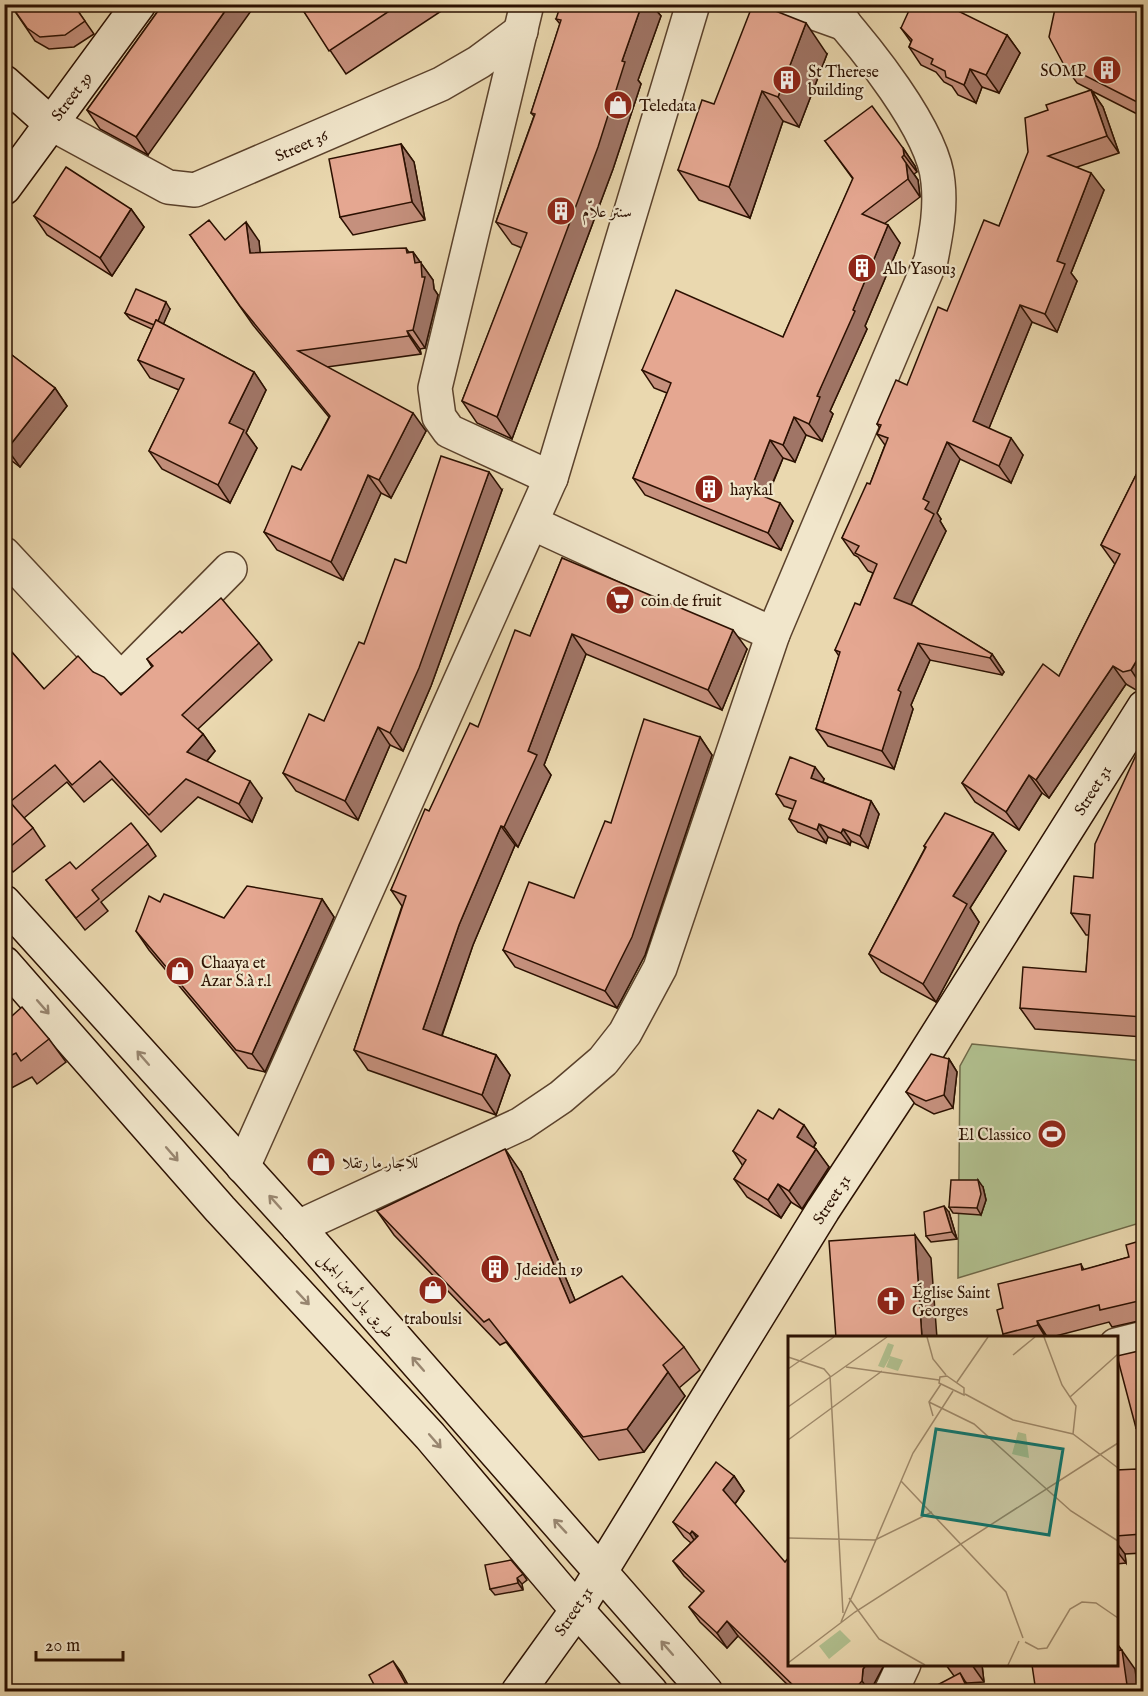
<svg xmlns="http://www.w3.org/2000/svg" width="1148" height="1696" viewBox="0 0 1148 1696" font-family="'IM FELL English',Amiri,serif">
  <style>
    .green { fill: #b1c08f; stroke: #6e6848; stroke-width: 1.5 }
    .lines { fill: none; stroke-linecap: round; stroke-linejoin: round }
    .street-casing { stroke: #5b422c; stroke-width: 36 }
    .secondary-casing { stroke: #2b1001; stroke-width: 36 }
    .street { stroke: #f1e6cb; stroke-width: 33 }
    .secondary { stroke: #f1e6cb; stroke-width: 33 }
    .wall { fill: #c5907d; stroke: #2b1001; stroke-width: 1.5 }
    .shaded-wall { fill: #a07566; stroke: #2b1001; stroke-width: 1.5 }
    .building { fill: #e5a791; stroke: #2b1001; stroke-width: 1.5 }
    .oneway { stroke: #988670 }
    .labels { text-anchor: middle; stroke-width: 4.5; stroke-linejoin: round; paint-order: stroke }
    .poi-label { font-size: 16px; fill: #2b1001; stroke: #f1e6cb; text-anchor: start }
    .street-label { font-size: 16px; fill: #2b1001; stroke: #f1e6cb }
    .inset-road { fill: none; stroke: #9e8869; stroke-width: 1.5 }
    .view { fill: #0f766e; fill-opacity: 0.15; stroke: #0f766e; stroke-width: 3 }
    .inset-edge { fill: none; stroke: #2b1001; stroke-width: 3 }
  </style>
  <rect width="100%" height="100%" fill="#ead8af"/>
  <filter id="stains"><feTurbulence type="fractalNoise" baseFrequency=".00333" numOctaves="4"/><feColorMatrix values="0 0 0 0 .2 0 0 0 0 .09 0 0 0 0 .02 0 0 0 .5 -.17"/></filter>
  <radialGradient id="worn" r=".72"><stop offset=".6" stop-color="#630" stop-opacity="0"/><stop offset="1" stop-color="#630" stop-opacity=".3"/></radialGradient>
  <!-- green -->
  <path class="green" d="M972 1044 1143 1061V1222L958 1278 960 1066Z"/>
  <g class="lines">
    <!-- street casing -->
    <g class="street-casing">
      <g id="street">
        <path d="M527 4 435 388 439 417 449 431 551 478"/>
        <path d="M789 4 845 24"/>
        <path d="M50 123 168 187 195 190 441 84 479 62 521 31"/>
        <path d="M532 523 773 634"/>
        <path d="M4 554 118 676 126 674 230 569"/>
        <path d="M243 1167 551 478 693 4"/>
        <path d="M298 1227 521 1124 561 1097 603 1061 625 1033 660 968 773 634 931 260C936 234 941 210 938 182 934 130 863 44 827 4"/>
        <path d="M1116 1345 1144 1338"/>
        <path d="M891 1692 904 1664"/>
      </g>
    </g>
    <!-- secondary casing -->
    <g class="secondary-casing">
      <g id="secondary">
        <path d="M4 82 50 123"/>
        <path d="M4 188 139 4"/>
        <path d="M4 902 298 1227 706 1692"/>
        <path d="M4 963 220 1209 430 1436 577 1610 651 1692"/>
        <path d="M518 1692 577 1610 823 1210 910 1078 1144 707"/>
      </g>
    </g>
    <!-- street -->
    <use href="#street" class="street"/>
    <!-- secondary -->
    <use href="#secondary" class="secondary"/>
  </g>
  <!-- wall -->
  <g class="wall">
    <path d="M10 4H73L94 34 74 47 49 49 35 41Z"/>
    <path d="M163 4 148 155 100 129 87 110Z"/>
    <path d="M299 4H452L346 74Z"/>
    <path d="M1143 4V117L1092 91 1103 107 1119 153 1077 167 1104 190 1071 273 1077 281 1057 332 1032 322 989 428 1023 455 1011 483 960 459 937 513 941 519 940 521 946 531 911 605 992 654 1004 672 1002 675 930 660 911 705 913 709 894 769 828 746 816 729 839 656 835 650 860 605 873 573 868 571 858 557 854 555 842 538 870 484 885 445 877 434 880 428 877 424 907 385 947 311 999 226 1048 110 1091 90 1077 83 1064 65Z"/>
    <path d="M656 6 655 9 661 16 638 80 641 84 613 169 512 439 477 423 462 401 522 248 512 244 496 222 534 116 531 113 560 24 556 19Z"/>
    <path d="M901 28 1007 35 1020 53 999 93 982 87 976 103 958 95 952 86 944 82 936 72 921 65 909 47 911 42Z"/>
    <path d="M827 54 799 127 783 121 750 218 699 200 678 170 714 104Z"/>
    <path d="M825 141 903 148 915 166 917 172 914 174 918 180 920 197 884 224 900 243 865 326 867 329 830 411 833 414 822 441 806 435 795 462 783 458 767 498 793 521 781 550 645 495 633 478 667 393 654 388 642 370 783 337 853 179Z"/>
    <path d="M401 144 414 162 425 220 353 235 340 217Z"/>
    <path d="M131 209 144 227 112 276 47 235 34 216Z"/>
    <path d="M190 235 225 240 259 241 260 253 413 252 433 280 434 289 438 295 425 348 420 349 421 354 327 367 426 431 391 498 381 493 343 580 277 550 264 532 301 470 329 417 253 325Z"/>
    <path d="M170 309 163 324 254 372 266 390 246 433 257 448 230 503 162 469 149 451 179 390 150 378 138 360 152 329 130 319 125 313Z"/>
    <path d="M4 349 55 388 67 406 20 467 4 455Z"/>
    <path d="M1143 461V688L1136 690 1126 684 1049 798 1042 793 1019 830 975 802 962 783 1059 676 1115 564 1114 563 1101 545Z"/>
    <path d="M502 490 431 686 403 751 390 745 358 820 296 791 283 773 324 721 406 563Z"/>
    <path d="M562 558 747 649 722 710 586 654 544 765 551 775 518 847 515 845 473 945 442 1036 496 1055 510 1075 496 1115 368 1070 354 1050 402 906 391 890 429 811 478 727 530 636Z"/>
    <path d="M182 633 259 643 272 660 198 729 203 734 215 751 207 761 262 798 252 822 198 797 161 832 112 779 84 802 67 782 24 818 33 828 45 846 13 872 4 862V643L44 689 93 672 121 695 152 667 147 659Z"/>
    <path d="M700 737 712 755 645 955 617 1008 515 967 503 950 574 898 611 823Z"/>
    <path d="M1143 740V1037L1035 1029 1020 1008 1086 972 1089 935H1086L1071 913 1093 878Z"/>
    <path d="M824 779 823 782 871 801 879 814 868 848 851 841 850 845 828 837 826 843 798 832 789 819 793 809 784 806 776 794Z"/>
    <path d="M148 844 156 856 101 902 108 911 85 930 46 880Z"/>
    <path d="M924 846 1006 851 970 908 979 922 936 1002 881 972 869 954 925 848Z"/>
    <path d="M322 899 334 917 265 1072 248 1068 149 950 136 931 160 902 224 918Z"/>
    <path d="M4 1023 49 1039 66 1062 37 1084 32 1077 4 1092Z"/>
    <path d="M949 1059 957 1072 953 1108 934 1114 915 1104 906 1092Z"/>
    <path d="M773 1119 816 1143 814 1147 829 1167 802 1209 791 1202 781 1218 747 1197 734 1179 743 1166 733 1151Z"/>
    <path d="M521 1172 575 1300 684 1347 700 1370 679 1388 685 1396 644 1452 599 1460 506 1342 500 1345 394 1235 377 1211Z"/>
    <path d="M983 1187 986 1200 981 1215 953 1213 949 1207Z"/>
    <path d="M949 1212 957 1239 931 1242 926 1236Z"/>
    <path d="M1143 1240V1320L1112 1327 1109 1322 1048 1338H1005L1003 1334V1308L1081 1264 1084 1270 1129 1257Z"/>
    <path d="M1143 1350V1438L1136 1428Z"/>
    <path d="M1116 1470 1143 1478V1553L1125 1554 1126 1563 1116 1564Z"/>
    <path d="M734 1476 744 1491 735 1504 789 1665H884L874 1684 873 1692H795L738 1636 727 1648 700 1622 689 1607 702 1593 684 1576 673 1561 691 1543 684 1537 673 1522Z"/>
    <path d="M523 1574 527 1580 522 1584 523 1590 495 1595 490 1589Z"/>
    <path d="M946 1665H982L984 1682 967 1683 954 1676Z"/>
  </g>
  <!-- shaded-wall -->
  <g class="shaded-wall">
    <path d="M230 4H256L148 155 136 137Z"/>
    <path d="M642 4H655L656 6 655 9 661 16 638 80 641 84 613 169 512 439 497 417Z"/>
    <path d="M806 23 827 54 799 127 778 97Z"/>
    <path d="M1007 35 1020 53 999 93 986 75Z"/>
    <path d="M970 69 982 87 976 103 964 85Z"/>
    <path d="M1091 90 1103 107 1119 153 1107 136Z"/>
    <path d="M762 91 783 121 750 218 729 187Z"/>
    <path d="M401 144 414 162 425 220 412 202Z"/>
    <path d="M903 148 915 166 917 172 904 155Z"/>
    <path d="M906 163 918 180 920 197 908 179Z"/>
    <path d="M1091 173 1104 190 1071 273 1077 281 1057 332 1045 314 1057 261Z"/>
    <path d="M131 209 144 227 112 276 100 258Z"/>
    <path d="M246 222 259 241 262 271 250 253Z"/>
    <path d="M888 225 900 243 865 326 867 329 830 411 833 414 822 441 809 424 817 396Z"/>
    <path d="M406 248 414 260 413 252 433 280 434 289 438 295 425 348 413 330Z"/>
    <path d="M166 302 170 309 160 332 155 326Z"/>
    <path d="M1020 305 1032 322 985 438 973 421Z"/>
    <path d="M407 331 420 349 421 354 409 336Z"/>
    <path d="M254 372 266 390 246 433 257 448 230 503 218 485 229 423Z"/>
    <path d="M55 388 67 406 20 467 7 449Z"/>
    <path d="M413 413 426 431 391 498 379 480Z"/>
    <path d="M794 417 806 435 795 462 783 445Z"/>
    <path d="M1011 438 1023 455 1011 483 999 466Z"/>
    <path d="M770 440 783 458 762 508 750 491Z"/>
    <path d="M947 442 960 459 937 513 941 519 940 521 946 531 906 615 894 598 923 499Z"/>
    <path d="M489 472 502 490 431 686 403 751 390 733Z"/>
    <path d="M368 475 381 493 343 580 331 562Z"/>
    <path d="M780 503 793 521 781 550 768 533Z"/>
    <path d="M733 630 747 649 722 710 708 690Z"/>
    <path d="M572 634 586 654 544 765 551 775 518 847 504 827 528 751Z"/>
    <path d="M918 643 930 660 911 705 913 709 894 769 882 751 898 690Z"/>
    <path d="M1143 650V688L1131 670Z"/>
    <path d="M992 654 1004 672 1002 675 990 658Z"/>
    <path d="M1113 666 1126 684 1049 798 1036 780Z"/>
    <path d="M378 727 390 745 358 820 345 801Z"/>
    <path d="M203 734 215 751 200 769 187 752Z"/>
    <path d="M700 737 712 755 645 955 617 1008 605 991Z"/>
    <path d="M815 767 824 779 820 790 811 778Z"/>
    <path d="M1029 775 1042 793 1019 830 1006 812Z"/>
    <path d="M250 781 262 798 252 822 239 804Z"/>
    <path d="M871 801 879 814 868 848 860 836Z"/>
    <path d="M819 824 828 837 826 843 817 830Z"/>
    <path d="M501 826 515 845 473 945 437 1049 423 1029 459 925Z"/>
    <path d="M843 829 851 841 850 845 841 833Z"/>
    <path d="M993 833 1006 851 970 908 979 922 936 1002 923 984 953 896Z"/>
    <path d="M322 899 334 917 265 1072 252 1054Z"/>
    <path d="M496 1055 510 1075 496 1115 482 1095Z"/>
    <path d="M949 1059 957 1072 953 1108 944 1095Z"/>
    <path d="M804 1125 816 1143 809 1155 797 1137Z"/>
    <path d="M505 1149 521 1172 586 1326 570 1303Z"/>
    <path d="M816 1149 829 1167 802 1209 789 1191Z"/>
    <path d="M978 1180 983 1187 986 1200 981 1215 977 1208Z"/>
    <path d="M778 1184 791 1202 781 1218 768 1200Z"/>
    <path d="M944 1206 949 1212 957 1239 952 1232Z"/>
    <path d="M915 1235 931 1258 937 1338H922Z"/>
    <path d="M1037 1321 1048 1338H1046L1038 1325Z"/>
    <path d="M668 1372 685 1396 644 1452 627 1429Z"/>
    <path d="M1137 1469 1143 1478V1536L1142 1534Z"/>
    <path d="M734 1476 744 1491 734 1505 723 1490Z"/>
    <path d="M692 1531 703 1546 700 1549 690 1534Z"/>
    <path d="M1116 1542 1125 1554 1126 1563 1116 1550Z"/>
    <path d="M517 1578 522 1584 523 1590 518 1583Z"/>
    <path d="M727 1621 738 1636 727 1648 717 1633Z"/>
    <path d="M1116 1642 1135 1669 1138 1692H1128L1116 1653Z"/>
    <path d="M393 1661 401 1672 412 1692H410Z"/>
    <path d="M866 1665H884L874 1684 873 1692H870L862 1681 863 1669Z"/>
    <path d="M972 1665H982L984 1682Z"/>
    <path d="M960 1673 968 1686 971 1692H969Z"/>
  </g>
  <!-- building -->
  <g class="building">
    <path d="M10 4H73L85 21 65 35 40 37 27 28Z"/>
    <path d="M163 4H230L136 137 87 110Z"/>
    <path d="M299 4H400L329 51Z"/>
    <path d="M561 4H642L622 61 625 62 598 147 497 417 462 401 527 233 496 222 535 114 531 113 561 20 556 19Z"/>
    <path d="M753 4H758L806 23 778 97 762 91 729 187 678 170 702 100 714 104Z"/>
    <path d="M912 4H944L1007 35 986 75 970 69 964 85 946 77 945 71 931 64 933 59 909 47 912 40 901 28Z"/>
    <path d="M1056 4H1143V105L1064 65 1049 37Z"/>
    <path d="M1091 90 1107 136 1048 156 1091 173 1057 261 1065 264 1045 314 1020 305 973 421 1011 438 999 466 947 442 923 499 929 502 925 509 934 514 894 598 914 606 992 654 990 658 918 643 898 690 901 692 882 751 816 729 840 652 835 650 855 603 860 605 877 564 855 553 859 546 842 538 867 483 870 484 888 438 877 434 881 425 877 424 896 380 907 385 938 307 947 311 984 220 999 226 1028 152 1025 118 1048 110 1046 105Z"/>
    <path d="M872 106 903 148 904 155 902 157 906 163 908 179 862 214 888 225 853 310 855 311 817 396 820 397 809 424 794 417 783 445 770 440 750 491 780 503 768 533 633 478 671 383 642 370 676 290 783 337 853 178 825 141Z"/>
    <path d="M401 144 412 202 340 217 329 159Z"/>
    <path d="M1143 156V163L1139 161Z"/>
    <path d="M66 167 131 209 100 258 34 216Z"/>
    <path d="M209 220 225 240 246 222 250 253 406 248 407 253 413 252 415 263 421 262 422 277H425L413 330 407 331 409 336 298 351 413 413 379 480 368 475 331 562 264 532 292 466 301 470 330 416 240 306 190 235Z"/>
    <path d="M136 289 166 302 158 321 156 320 154 325 125 313Z"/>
    <path d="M156 320 254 372 229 423 244 430 218 485 149 451 184 379 138 360Z"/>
    <path d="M4 349 55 388 7 449 4 446Z"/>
    <path d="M441 456 489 472 419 668 390 733 378 727 345 801 283 773 309 714 324 721 359 642 364 644 395 559 406 563Z"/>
    <path d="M1143 461V650L1131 670 1123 672 1113 666 1036 780 1029 775 1006 812 962 783 1043 664 1059 676 1120 554 1101 545Z"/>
    <path d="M562 558 733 630 708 690 572 634 528 751 537 755 504 827 501 826 459 925 423 1029 496 1055 482 1095 354 1050 406 896 391 890 425 809 429 811 470 723 478 727 515 630 530 636Z"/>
    <path d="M221 598 259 643 182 715 203 734 187 752 250 781 239 804 186 779 149 815 100 761 72 785 55 765 10 802 33 828 4 852V643L44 689 78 656 93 672 104 677 121 695 153 666 147 659 180 631 182 633Z"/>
    <path d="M644 719 700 737 632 937 605 991 503 950 529 882 574 898 605 821 611 823Z"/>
    <path d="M1143 740V1017L1020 1008 1023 967 1086 972 1090 915 1071 913 1074 876 1093 878 1095 844Z"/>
    <path d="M790 757 815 767 811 778 871 801 860 836 843 829 841 833 819 824 817 830 789 819 796 801 776 794Z"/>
    <path d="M945 813 993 833 953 896 967 904 923 984 869 954 926 847 924 846Z"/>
    <path d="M131 823 148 844 92 890 99 899 76 918 46 880 70 862 76 869Z"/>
    <path d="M247 886 322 899 252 1054 236 1050 136 931 149 896 160 902 164 894 224 918Z"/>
    <path d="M22 1007 49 1039 21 1061 16 1053 4 1059V1023Z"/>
    <path d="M931 1054 949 1059 944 1095 926 1101 906 1092Z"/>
    <path d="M779 1109 804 1125 797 1137 816 1149 789 1191 778 1184 768 1200 734 1179 746 1160 733 1151 758 1110 773 1119Z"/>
    <path d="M505 1149 570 1303 622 1276 684 1347 663 1365 668 1372 627 1429 583 1437 489 1319 484 1322 377 1211Z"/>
    <path d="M951 1180H978L981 1194 977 1208 949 1207Z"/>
    <path d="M944 1206 952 1232 926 1236 924 1212Z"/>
    <path d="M915 1235 922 1338H836L829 1241Z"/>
    <path d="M1143 1240V1300L1100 1310 1099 1305 1037 1321 1038 1325 1003 1334 997 1310 1003 1308 998 1284 1081 1264 1082 1270 1129 1257 1126 1245Z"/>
    <path d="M1143 1350V1426L1136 1428 1117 1356Z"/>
    <path d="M716 1462 734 1476 723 1490 785 1562 789 1557V1665H866L863 1669 862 1681 852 1692H800L727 1621 717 1633 689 1607 704 1591 673 1561 698 1536 692 1531 690 1534 673 1522Z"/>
    <path d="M1137 1469 1142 1534 1116 1536V1470Z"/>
    <path d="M511 1560 523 1574 517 1578 518 1583 490 1589 485 1565Z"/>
    <path d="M1122 1650 1128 1692H1036L1032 1665H1116V1651Z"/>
    <path d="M393 1661 410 1692H378L369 1675Z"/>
    <path d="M946 1665H961L947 1666Z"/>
    <path d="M960 1673 969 1692H924Z"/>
  </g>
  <!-- one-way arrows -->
  <defs><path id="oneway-shaft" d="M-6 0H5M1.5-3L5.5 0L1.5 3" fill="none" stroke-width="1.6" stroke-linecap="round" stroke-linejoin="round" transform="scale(1.5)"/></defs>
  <g class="oneway">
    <use href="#oneway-shaft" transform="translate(43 1007) rotate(49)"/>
    <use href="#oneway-shaft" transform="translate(143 1058) rotate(-131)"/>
    <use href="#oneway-shaft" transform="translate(172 1154) rotate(49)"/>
    <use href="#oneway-shaft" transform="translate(275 1202) rotate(-132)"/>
    <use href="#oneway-shaft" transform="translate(303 1298) rotate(47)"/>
    <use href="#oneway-shaft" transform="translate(418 1364) rotate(-131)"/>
    <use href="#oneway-shaft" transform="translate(435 1441) rotate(49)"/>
    <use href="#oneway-shaft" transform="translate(560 1526) rotate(-133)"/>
    <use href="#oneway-shaft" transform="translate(667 1648) rotate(-131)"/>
  </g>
  <!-- icons -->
  <defs>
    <g id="building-disc" transform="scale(1.5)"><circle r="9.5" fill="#8f2418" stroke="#f1e6cb"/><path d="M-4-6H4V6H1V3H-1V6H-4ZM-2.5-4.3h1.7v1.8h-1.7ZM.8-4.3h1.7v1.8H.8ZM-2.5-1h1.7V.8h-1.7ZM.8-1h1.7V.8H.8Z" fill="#fff"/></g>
    <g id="shop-disc" transform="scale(1.5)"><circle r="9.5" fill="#8f2418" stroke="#f1e6cb"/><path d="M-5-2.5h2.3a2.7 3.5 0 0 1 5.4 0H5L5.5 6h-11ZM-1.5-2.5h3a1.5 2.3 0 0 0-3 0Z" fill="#fff"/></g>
    <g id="supermarket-disc" transform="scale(1.5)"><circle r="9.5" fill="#8f2418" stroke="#f1e6cb"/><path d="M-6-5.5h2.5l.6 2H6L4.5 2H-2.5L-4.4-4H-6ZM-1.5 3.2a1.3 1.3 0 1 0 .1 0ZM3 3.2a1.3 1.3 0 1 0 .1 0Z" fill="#fff"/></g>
    <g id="stadium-disc" transform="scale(1.5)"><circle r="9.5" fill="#8f2418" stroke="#f1e6cb"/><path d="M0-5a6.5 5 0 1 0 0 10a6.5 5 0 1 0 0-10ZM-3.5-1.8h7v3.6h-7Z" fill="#fff"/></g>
    <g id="church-disc" transform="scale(1.5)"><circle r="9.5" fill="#8f2418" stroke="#f1e6cb"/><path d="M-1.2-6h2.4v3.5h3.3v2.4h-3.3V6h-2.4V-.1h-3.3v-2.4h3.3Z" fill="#fff"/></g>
  </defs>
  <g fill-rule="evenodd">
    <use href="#building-disc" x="1107" y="70"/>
    <use href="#building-disc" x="787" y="80"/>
    <use href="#shop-disc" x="618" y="105"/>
    <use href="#building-disc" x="561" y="211"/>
    <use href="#building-disc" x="862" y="268"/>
    <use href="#building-disc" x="709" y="489"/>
    <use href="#supermarket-disc" x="620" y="600"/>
    <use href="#shop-disc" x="180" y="971"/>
    <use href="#stadium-disc" x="1052" y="1134"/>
    <use href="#shop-disc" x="321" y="1162"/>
    <use href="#building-disc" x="495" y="1269"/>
    <use href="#shop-disc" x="433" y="1290"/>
    <use href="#church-disc" x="891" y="1301"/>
  </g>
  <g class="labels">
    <!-- poi labels -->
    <g class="poi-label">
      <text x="1086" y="76" text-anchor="end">SOMP</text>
      <text x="808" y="77">St Therese<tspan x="808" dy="18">building</tspan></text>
      <text x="639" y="111">Teledata</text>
      <text x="582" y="217">سنتر علاّم</text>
      <text x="883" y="274">Alb Yasou3</text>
      <text x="730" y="495">haykal</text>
      <text x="641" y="606">coin de fruit</text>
      <text x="201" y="968">Chaaya et<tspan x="201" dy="18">Azar S.à r.l</tspan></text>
      <text x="1031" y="1140" text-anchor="end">El Classico</text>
      <text x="342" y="1168">للاجار ما رتقلا</text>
      <text x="516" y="1275">Jdeideh 19</text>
      <text x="912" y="1298">Église Saint<tspan x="912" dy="18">Georges</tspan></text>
      <text x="433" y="1324" text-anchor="middle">traboulsi</text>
    </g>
    <!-- street labels -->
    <g class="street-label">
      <text transform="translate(71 96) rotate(-53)" y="6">Street 39</text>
      <text transform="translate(301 145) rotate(-24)" y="6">Street 36</text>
      <text transform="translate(1092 790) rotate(-58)" y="6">Street 31</text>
      <text transform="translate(831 1199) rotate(-57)" y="6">Street 31</text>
      <text transform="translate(357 1295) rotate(49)" y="6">طريق بيار أمين الجميل</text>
      <text transform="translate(573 1611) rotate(-56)" y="6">Street 31</text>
    </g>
  </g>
  <!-- overview -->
  <g transform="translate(788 1336)">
    <rect width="330" height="330" fill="#ead8af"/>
    <path d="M100 7 106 9 102 20 115 24 110 35 98 31 102 21 96 32 90 30ZM230 96 238 98 241 122 224 118ZM52 294 63 305 41 323 31 310Z" fill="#b1c08f"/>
    <path class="inset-road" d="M139 1 145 23 158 39M256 1 274 49 288 70 285 98M225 19 247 1M0 21 36 33 42 40 55 277M58 31 151 44M0 33 46 1M159 40 176 52V59L151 47 152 41ZM169 46 200 1M177 58 225 84 285 98 330 132M282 61 330 18M141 66 186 88 283 175 330 205M0 71 99 1M145 80 141 66 153 48M0 104 94 35M113 145 218 256 235 302M0 202 87 204 144 176M61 262 91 303 137 329M53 286 125 117 165 55M237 306 250 313 259 312 282 273 294 266 308 267 330 282M0 327 67 276 330 107M220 329 231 305"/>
    <path class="view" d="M148 93 275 113 261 199 134 179Z"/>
    <rect width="330" height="330" class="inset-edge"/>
  </g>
  <!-- margin -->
  <rect width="1148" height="1696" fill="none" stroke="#ead8af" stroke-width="24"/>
  <rect x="6" y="6" width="1136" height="1684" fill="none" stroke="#2b1001" stroke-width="3"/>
  <rect x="12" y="12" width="1124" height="1672" fill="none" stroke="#2b1001" stroke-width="1.5"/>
  <!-- scale -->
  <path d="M36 1651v9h87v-9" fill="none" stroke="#2b1001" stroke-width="3"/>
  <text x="45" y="1651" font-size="18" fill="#2b1001" stroke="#f1e6cb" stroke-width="4.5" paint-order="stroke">20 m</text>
  <rect width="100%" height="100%" filter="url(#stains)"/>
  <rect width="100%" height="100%" fill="url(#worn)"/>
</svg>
